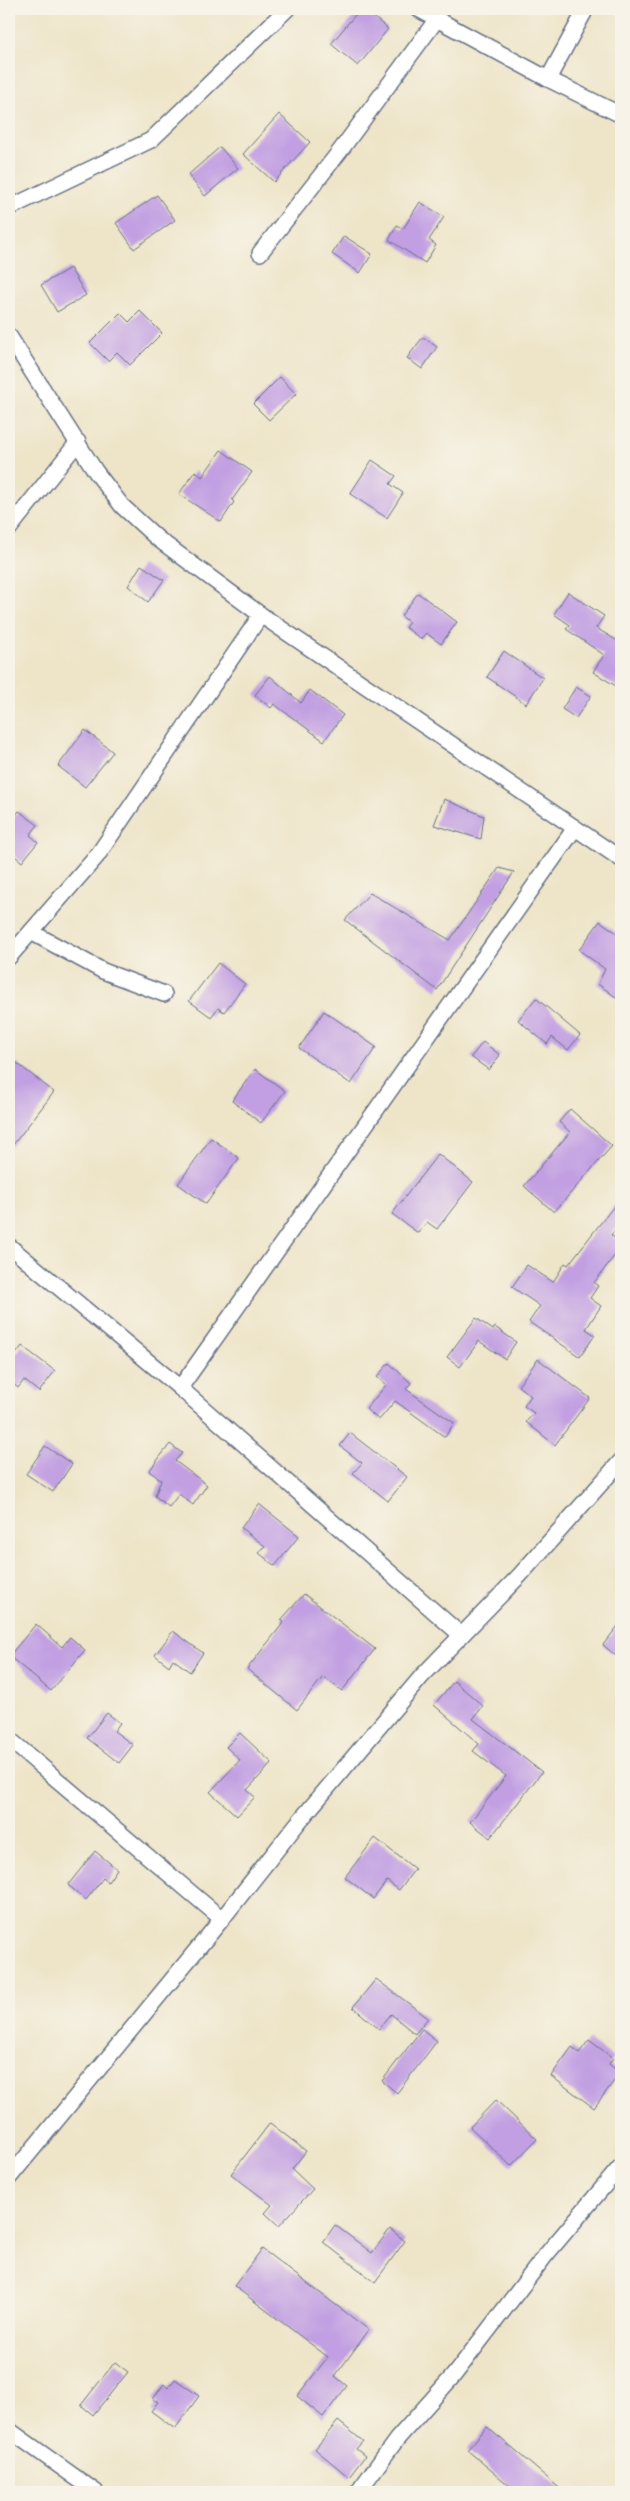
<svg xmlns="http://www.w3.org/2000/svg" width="630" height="2501" viewBox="0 0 630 2501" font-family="'Gochi Hand',sans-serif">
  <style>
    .building { fill: #c19fe2 }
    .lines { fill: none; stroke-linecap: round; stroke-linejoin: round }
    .street-casing { stroke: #656f83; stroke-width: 18 }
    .street { stroke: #fff; stroke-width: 15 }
  </style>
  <rect width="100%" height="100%" fill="#f7f3e8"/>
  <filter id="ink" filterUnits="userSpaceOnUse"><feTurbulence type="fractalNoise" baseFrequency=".02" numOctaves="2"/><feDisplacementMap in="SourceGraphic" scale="10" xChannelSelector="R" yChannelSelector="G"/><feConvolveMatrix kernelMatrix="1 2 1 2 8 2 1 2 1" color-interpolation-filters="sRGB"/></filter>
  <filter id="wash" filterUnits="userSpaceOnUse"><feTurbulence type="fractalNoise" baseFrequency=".0096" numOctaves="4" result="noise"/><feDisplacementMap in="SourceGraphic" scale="20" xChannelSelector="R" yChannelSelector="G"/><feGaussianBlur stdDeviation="1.12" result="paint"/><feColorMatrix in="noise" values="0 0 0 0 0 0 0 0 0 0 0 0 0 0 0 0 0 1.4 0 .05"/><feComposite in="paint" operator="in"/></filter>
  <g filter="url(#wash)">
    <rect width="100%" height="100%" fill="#eee5c9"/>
    <g id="blocks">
      <!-- building -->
      <g class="building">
        <path d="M360 9H364L388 29 358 66 331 44Z"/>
        <path d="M279 114 310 142 274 182 243 154Z"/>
        <path d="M220 147 238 168 205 196 188 175Z"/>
        <path d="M157 195 175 220 134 249 116 223Z"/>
        <path d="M420 202 444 217 429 240 436 245 425 263 389 240 397 225 403 229Z"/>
        <path d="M344 236 372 254 360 273 332 254Z"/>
        <path d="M70 268 86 295 57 312 41 285Z"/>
        <path d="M140 311 162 333 130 365 117 352 108 361 90 343 120 313 129 322Z"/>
        <path d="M423 337 437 347 422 369 407 358Z"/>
        <path d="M280 377 296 394 269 420 253 404Z"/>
        <path d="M221 450 252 472 232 500 234 502 221 522 179 494 195 471 202 477Z"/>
        <path d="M372 460 396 476 390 484 403 493 387 518 350 494Z"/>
        <path d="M141 565 164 580 148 602 128 586Z"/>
        <path d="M568 592 604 616 596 628 621 643V689L593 672 604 655 566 629 570 625 554 614Z"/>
        <path d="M418 593 457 622 441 644 426 633 421 639 405 627 409 622 401 616Z"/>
        <path d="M504 651 543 678 526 704 487 677Z"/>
        <path d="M270 676 301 703 310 690 343 715 324 741 274 704 271 708 255 695Z"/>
        <path d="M576 687 591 696 576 718 562 709Z"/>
        <path d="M85 730 113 752 85 787 58 766Z"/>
        <path d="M444 799 484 816 481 839 434 825Z"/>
        <path d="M19 811 38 825 30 835 38 842 22 862 9 851V823Z"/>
        <path d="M499 868 514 872 437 990 345 920 370 893 450 940Z"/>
        <path d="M600 921 621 936V1001L598 984 605 969 579 950Z"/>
        <path d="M218 963 245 984 224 1012 218 1008 211 1017 189 1001Z"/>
        <path d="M536 998 580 1035 568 1050 552 1037 547 1044 518 1020Z"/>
        <path d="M324 1011 376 1047 351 1084 299 1048Z"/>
        <path d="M483 1042 500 1055 489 1070 471 1057Z"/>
        <path d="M9 1057 54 1092 9 1150Z"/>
        <path d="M255 1069 285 1091 261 1123 232 1101Z"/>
        <path d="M570 1109 612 1146 554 1212 524 1186 570 1132 559 1122Z"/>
        <path d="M211 1138 239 1158 206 1204 178 1184Z"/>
        <path d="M438 1154 473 1182 437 1229 427 1222 418 1233 392 1214Z"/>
        <path d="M621 1197V1222L611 1235 621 1243V1247L594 1283 598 1286 590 1298 601 1306 586 1329 595 1335 580 1357 529 1322 540 1306 512 1287 527 1265 553 1282 565 1263 568 1265Z"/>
        <path d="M476 1318 493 1330 495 1327 516 1342 505 1359 479 1341 460 1367 447 1357Z"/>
        <path d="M22 1346 55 1371 39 1392 24 1380 18 1388 9 1380V1363Z"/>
        <path d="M538 1359 590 1398 555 1445 526 1422 534 1413 524 1406 531 1396 518 1386Z"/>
        <path d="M389 1363 411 1383 406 1389 454 1423 445 1437 395 1401 379 1420 366 1409 386 1385 377 1377Z"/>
        <path d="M350 1433 407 1477 388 1501 353 1473 362 1463 340 1446Z"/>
        <path d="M170 1444 182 1453 175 1461 207 1485 193 1505 179 1494 169 1507 155 1496 161 1480 149 1471Z"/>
        <path d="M45 1446 72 1464 53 1492 26 1474Z"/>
        <path d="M259 1504 299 1536 275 1566 259 1553 265 1546 241 1528Z"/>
        <path d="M304 1594 375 1649 342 1691 323 1677 297 1710 247 1669 284 1622 281 1620Z"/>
        <path d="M621 1622V1660L603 1645Z"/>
        <path d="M36 1624 62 1647 70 1637 85 1650 51 1691 9 1656Z"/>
        <path d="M173 1631 203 1653 190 1672 173 1659 169 1666 155 1655Z"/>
        <path d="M454 1681 483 1706 473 1719 542 1772 490 1838 470 1822 506 1776 473 1751 479 1744 434 1705Z"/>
        <path d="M107 1713 120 1723 114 1731 133 1745 119 1763 87 1738Z"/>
        <path d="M240 1733 272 1763 247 1790 255 1797 237 1816 210 1792 240 1760 226 1747Z"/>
        <path d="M375 1838 415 1869 399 1890 387 1881 373 1899 345 1877Z"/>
        <path d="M95 1851 117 1869 108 1882 103 1878 86 1900 68 1885Z"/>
        <path d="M376 1979 428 2018 415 2034 391 2014 379 2029 353 2007Z"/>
        <path d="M422 2029 437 2041 397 2093 382 2081Z"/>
        <path d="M589 2040 613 2058 609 2064 620 2073 594 2108 551 2076 572 2047 579 2053Z"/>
        <path d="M496 2100 537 2139 511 2166 470 2127Z"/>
        <path d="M270 2123 306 2151 292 2169 313 2189 279 2226 265 2213 272 2205 231 2174Z"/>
        <path d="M335 2225 372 2253 390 2229 405 2241 375 2282 323 2242Z"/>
        <path d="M262 2249 369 2330 335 2376 347 2386 323 2417 297 2396 328 2357 234 2286Z"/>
        <path d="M115 2362 128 2372 93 2415 81 2405Z"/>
        <path d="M175 2379 199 2396 175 2429 151 2411 158 2402 153 2399 164 2384 168 2388Z"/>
        <path d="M338 2421 363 2441 356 2449 365 2456 349 2477 315 2449Z"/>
        <path d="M487 2427 564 2492H517L467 2450Z"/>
      </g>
    </g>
  </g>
  <g filter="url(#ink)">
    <use href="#blocks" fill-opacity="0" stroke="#656f83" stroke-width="1"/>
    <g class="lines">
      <!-- street casing -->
      <g class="street-casing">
        <g id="street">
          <path d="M418 9 548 79 621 115"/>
          <path d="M548 79 586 9"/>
          <path d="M9 208 151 140 287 9"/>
          <path d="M260 253 340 151 437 19"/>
          <path d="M9 336 96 472 122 506 158 539 261 615 621 859"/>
          <path d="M9 529 78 442"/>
          <path d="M31 932 103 971 164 994"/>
          <path d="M9 957 97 856 261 615"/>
          <path d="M9 1246 180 1388 461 1635"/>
          <path d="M180 1388 575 828"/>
          <path d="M9 1739 222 1919"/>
          <path d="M9 2178 222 1919 297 1824 422 1676 520 1575 621 1461"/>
          <path d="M9 2430 96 2492"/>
          <path d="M358 2492 397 2439 454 2375 545 2256 621 2166"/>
        </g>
      </g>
      <!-- street -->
      <use href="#street" class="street"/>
    </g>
  </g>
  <!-- margin -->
  <rect width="630" height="2501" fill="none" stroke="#f7f3e8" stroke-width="30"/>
</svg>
